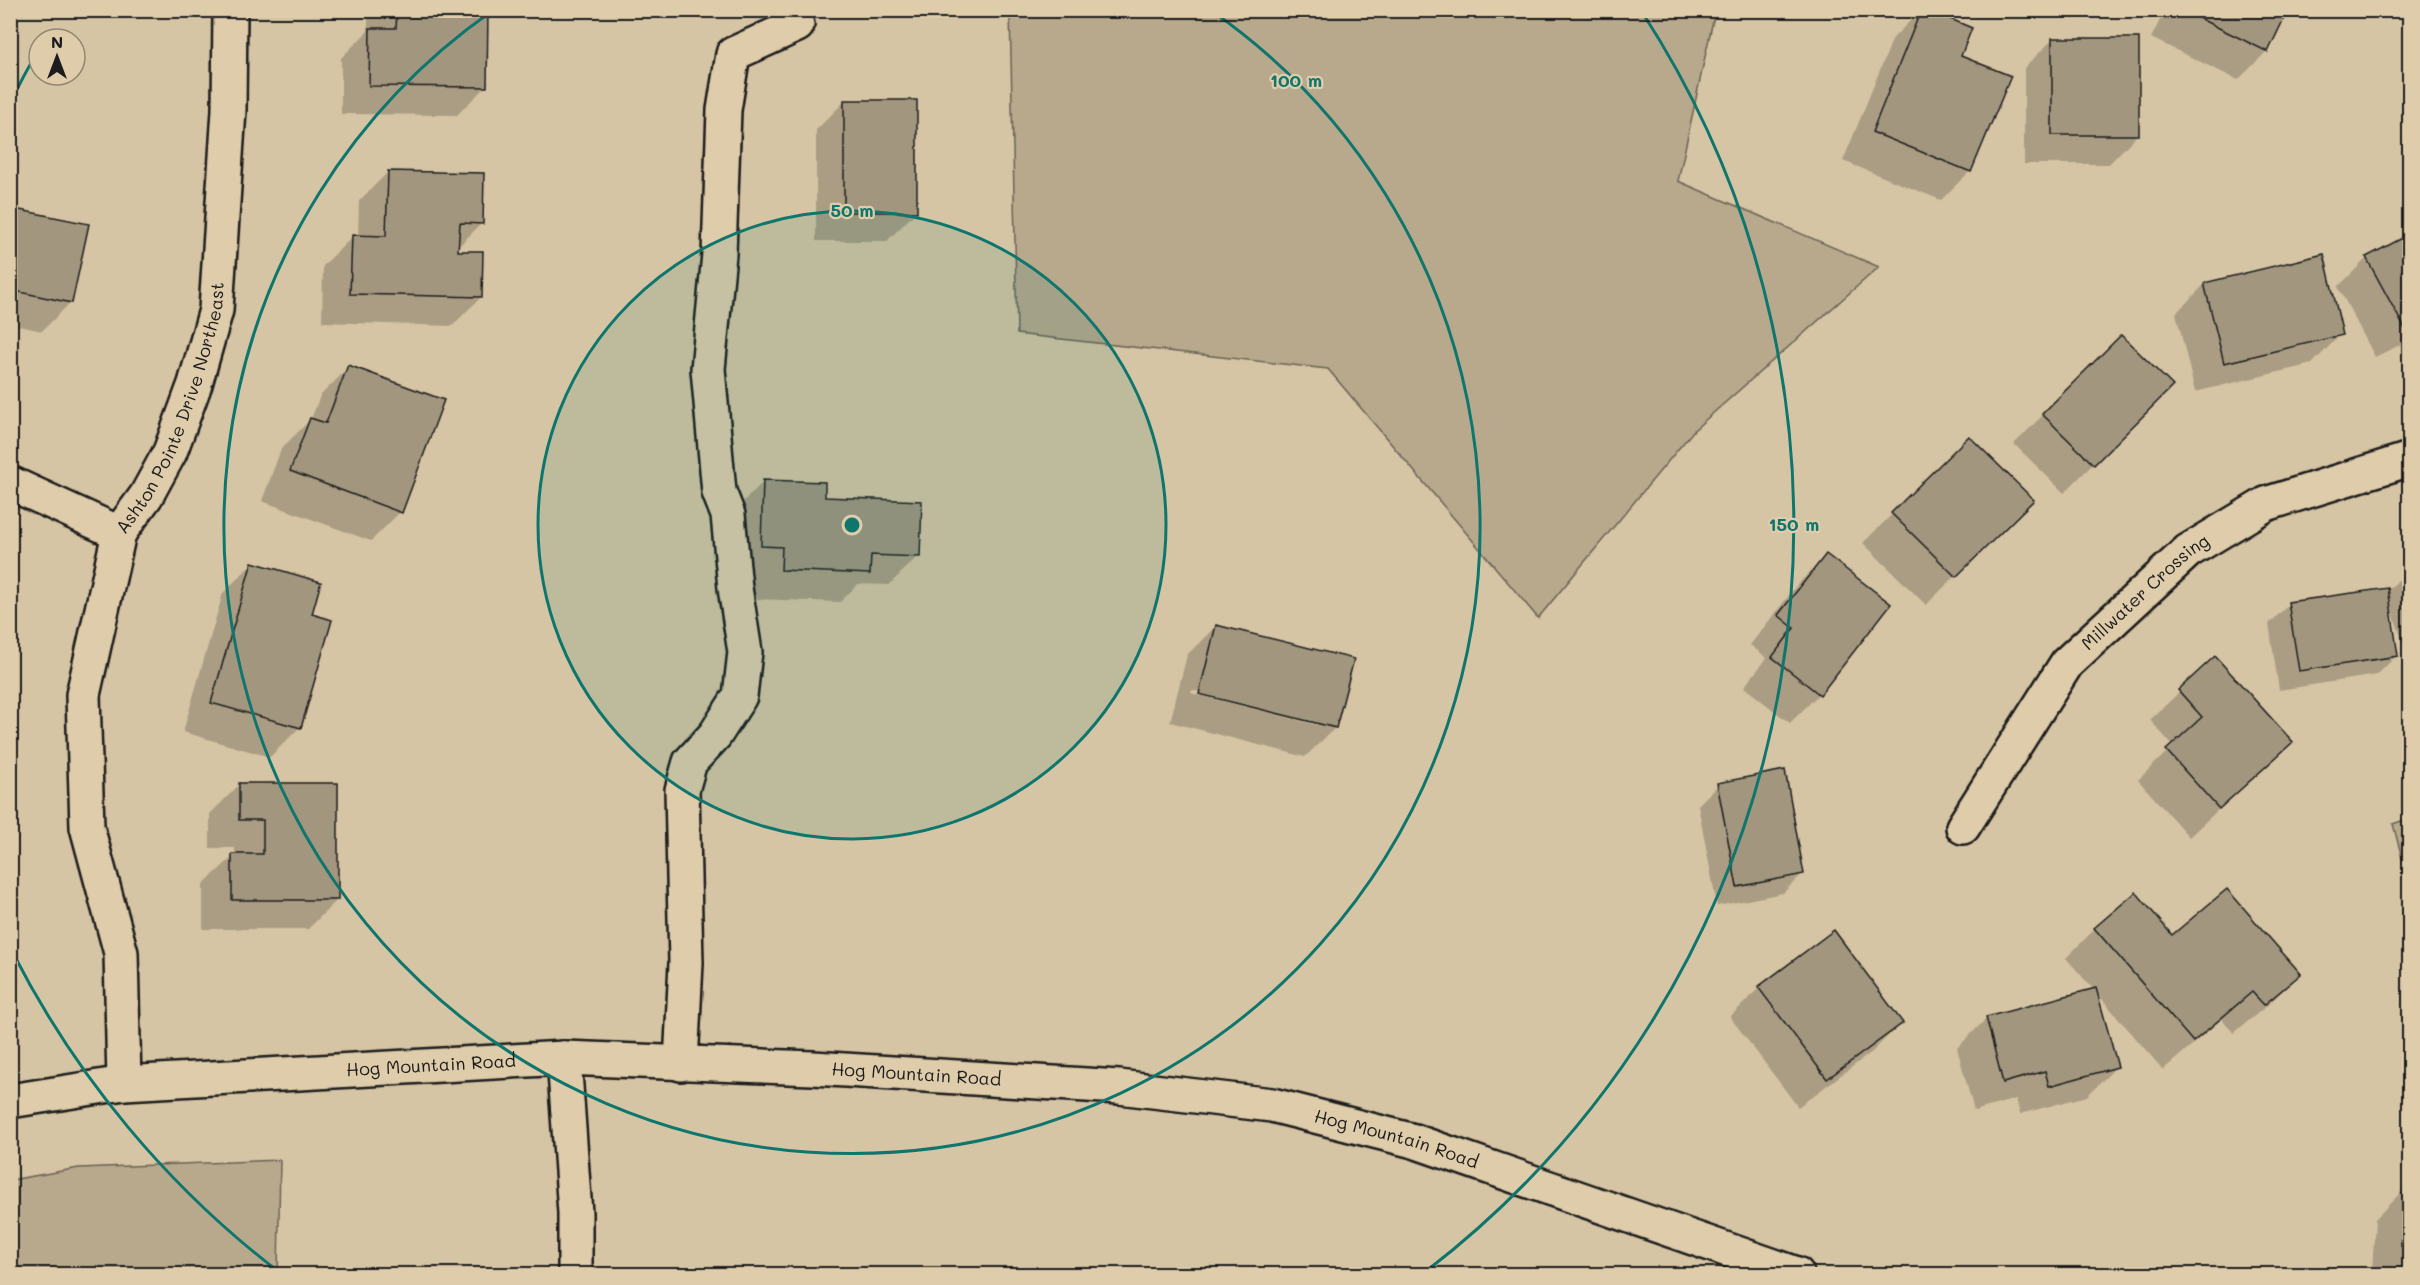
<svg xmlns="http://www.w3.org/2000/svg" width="2420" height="1285" viewBox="0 0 2420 1285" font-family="Mali,sans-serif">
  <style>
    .green { fill: #b8a98d; stroke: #6a6254; stroke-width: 1.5 }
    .shadow { fill: #0003; fill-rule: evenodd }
    .building { fill: #a2967f; stroke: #1c1c1c; stroke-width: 1.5 }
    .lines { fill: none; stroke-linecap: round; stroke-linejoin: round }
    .minor-casing { stroke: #1c1c1c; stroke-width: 38 }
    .minor { stroke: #deccaa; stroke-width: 33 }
    .ring { fill: none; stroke: #0f766e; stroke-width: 3 }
    .labels { text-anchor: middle; stroke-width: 4.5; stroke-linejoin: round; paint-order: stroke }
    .street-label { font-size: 18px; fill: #1c1c1c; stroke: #deccaa }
    .centre { fill: #0f766e; stroke: #deccaa; stroke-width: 3 }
    .ring-label { font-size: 18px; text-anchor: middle; font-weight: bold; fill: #0f766e; stroke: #deccaa; stroke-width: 4.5; stroke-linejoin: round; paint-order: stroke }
  </style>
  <rect width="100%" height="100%" fill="#d6c5a4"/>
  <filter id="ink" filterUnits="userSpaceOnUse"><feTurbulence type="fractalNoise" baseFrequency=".0167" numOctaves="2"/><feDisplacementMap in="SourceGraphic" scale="12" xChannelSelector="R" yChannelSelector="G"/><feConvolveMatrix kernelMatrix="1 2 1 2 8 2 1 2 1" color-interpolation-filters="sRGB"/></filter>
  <g filter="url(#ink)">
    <!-- green -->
    <g class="green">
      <path d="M1010 11H1715L1678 181 1879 267 1694 430 1538 618 1328 369 1017 334Z"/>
      <path d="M2409 818V884L2393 824Z"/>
      <path d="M280 1160 278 1274H11V1180L79 1168Z"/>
    </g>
    <!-- shadow -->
    <g class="shadow">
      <path d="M368 10H487L486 86 457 115 341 114V58L368 31Z"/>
      <path d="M1921 10 1959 57 1970 171 1941 200 1843 161 1893 38Z"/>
      <path d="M2165 10H2287L2267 51 2238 80 2151 38Z"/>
      <path d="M2053 39 2138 134 2109 164H2024V68Z"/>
      <path d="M845 101 916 212 887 241H816V130Z"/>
      <path d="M388 172 481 224 457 248V252L481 297 452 326 322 322 323 266 352 237H358L359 201Z"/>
      <path d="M10 209 71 302 42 331 10 324Z"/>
      <path d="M2410 236V340L2375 357 2338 287 2367 258Z"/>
      <path d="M2205 284 2341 334 2312 364 2195 392 2176 313Z"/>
      <path d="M2121 337 2171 386 2064 493 2014 444Z"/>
      <path d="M349 367 400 512 371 541 262 501 281 449 311 419 320 396Z"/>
      <path d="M1969 438 2032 500 1926 605 1863 543Z"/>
      <path d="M764 481 823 499 918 556 889 585 858 584 840 602 752 599 753 575 732 574 735 510Z"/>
      <path d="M1826 556 1819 694 1790 723 1744 687 1767 658 1750 645 1797 585Z"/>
      <path d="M252 564 310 615 330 621 299 728 270 757 183 732 223 593Z"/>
      <path d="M2410 569V661L2392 611 2397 655 2377 675 2279 690 2269 624 2289 604 2387 591Z"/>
      <path d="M1216 626 1335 728 1305 757 1170 722 1187 655ZM1192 690 1317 722V725L1191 693Z"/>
      <path d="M2215 658 2291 742 2189 837 2138 780 2173 746 2150 720Z"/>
      <path d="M239 785 337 900 308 929H203V884L235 855V848H210V814Z"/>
      <path d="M1718 785 1803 873 1783 893 1717 906 1698 805Z"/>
      <path d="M2095 929 2172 937 2299 974 2270 1003 2234 1033 2222 1019 2163 1070 2096 992 2116 1067 2087 1096 2020 1114 2016 1099 1974 1111 1957 1048 1986 1019 2094 990 2066 958Z"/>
      <path d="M1759 988 1901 1023 1872 1052 1798 1107 1730 1017Z"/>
      <path d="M2404 1189 2410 1190V1274H2372L2375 1219Z"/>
    </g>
    <!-- building -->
    <g class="building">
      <path d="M397 10H488L487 87 369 86 370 28H396Z"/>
      <path d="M1921 10H1929L1972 28 1961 56 2011 76 1971 172 1872 132Z"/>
      <path d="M2182 10H2288L2268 52Z"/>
      <rect x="2052" y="38" width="87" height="97"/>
      <rect x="844" y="100" width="73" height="112"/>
      <path d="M388 171 484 173 483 224 460 223 458 251H483L482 297 350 294 352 235 386 236Z"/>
      <path d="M10 208 89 224 72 303 10 290Z"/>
      <path d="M2410 234V327L2405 329 2366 257Z"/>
      <path d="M2324 254 2343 335 2224 363 2204 283Z"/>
      <path d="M2121 335 2173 386 2094 465 2042 414Z"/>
      <path d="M348 365 444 400 402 513 290 471 310 418 326 423Z"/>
      <path d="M1969 436 2034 500 1956 577 1891 513Z"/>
      <path d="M763 480 825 482V497L922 501 920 557 871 555 870 574 781 570 782 547 761 546Z"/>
      <path d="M1826 554 1891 604 1820 695 1772 657 1794 628 1778 615Z"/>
      <path d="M252 562 321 582 312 614 332 620 301 728 211 703Z"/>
      <path d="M2388 588 2398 656 2299 671 2288 602Z"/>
      <path d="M1216 625 1354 659 1336 728 1199 694Z"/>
      <path d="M2215 656 2293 742 2219 809 2166 750 2202 717 2178 690Z"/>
      <path d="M1785 770 1804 874 1737 887 1717 783Z"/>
      <path d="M239 783H338V900H232V854H263V820H239Z"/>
      <path d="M2227 889 2301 974 2264 1005 2252 992 2193 1042 2094 928 2136 892 2172 935Z"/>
      <path d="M1834 930 1903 1023 1827 1079 1758 987Z"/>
      <path d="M2096 988 2118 1067 2049 1086 2045 1071 2003 1083 1986 1017Z"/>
      <path d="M2404 1188H2410V1246H2401Z"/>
    </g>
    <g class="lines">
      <!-- minor casing -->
      <g class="minor-casing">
        <g id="minor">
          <path d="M10 483 119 533"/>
          <path id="s1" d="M1963 827 2067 663 2188 551 2266 504 2410 459"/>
          <path d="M564 1058 575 1213V1274"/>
          <path d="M681 1064 686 963 682 790 690 762 715 735 740 696 745 652 735 588 728 515 719 492 708 369 719 254 724 110 733 54 797 25"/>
          <path id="s2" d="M124 1083 121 953 87 827 83 695 119 533 146 496 170 452 195 384 216 310 229 110 230 10"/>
          <path id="s3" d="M10 1101 124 1083 564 1058 813 1068 1119 1087 1272 1105 1414 1141 1797 1274"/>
        </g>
      </g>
      <!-- minor -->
      <use href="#minor" class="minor"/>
    </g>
  </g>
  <!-- distance rings -->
  <circle cx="852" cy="525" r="314" fill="#0f766e" fill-opacity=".12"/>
  <g class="ring">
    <circle cx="852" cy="525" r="314"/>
    <path d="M1212 11A628 628 0 1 1 492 11"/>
    <path d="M279 1272A942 942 0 0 1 13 953M13 97A942 942 0 0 1 36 54M1642 12A942 942 0 0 1 1425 1272"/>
  </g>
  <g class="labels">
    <!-- street labels -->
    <g class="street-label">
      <text dy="6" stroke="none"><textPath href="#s2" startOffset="696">Ashton Pointe Drive Northeast</textPath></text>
      <text dy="6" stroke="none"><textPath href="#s1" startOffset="300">Millwater Crossing</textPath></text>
      <text dy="6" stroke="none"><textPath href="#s3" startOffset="423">Hog Mountain Road</textPath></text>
      <text dy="6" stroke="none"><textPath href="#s3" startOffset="909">Hog Mountain Road</textPath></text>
      <text dy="6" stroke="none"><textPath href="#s3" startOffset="1395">Hog Mountain Road</textPath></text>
    </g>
  </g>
  <circle cx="852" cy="525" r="9" class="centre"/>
  <g class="ring-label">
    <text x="1296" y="87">100 m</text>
    <text x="852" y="217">50 m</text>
    <text x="1794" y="531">150 m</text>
  </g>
  <!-- margin -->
  <rect width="2420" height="1285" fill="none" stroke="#deccaa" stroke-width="36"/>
  <rect x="18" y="18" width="2384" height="1249" fill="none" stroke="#1c1c1c" stroke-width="2" filter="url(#ink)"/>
  <!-- north arrow -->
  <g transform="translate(57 57)"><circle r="28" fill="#deccaa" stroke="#908671" stroke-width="1.5"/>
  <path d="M0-4.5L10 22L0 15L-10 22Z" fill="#1c1c1c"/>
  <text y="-9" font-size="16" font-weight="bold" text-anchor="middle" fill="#1c1c1c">N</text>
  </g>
</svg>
